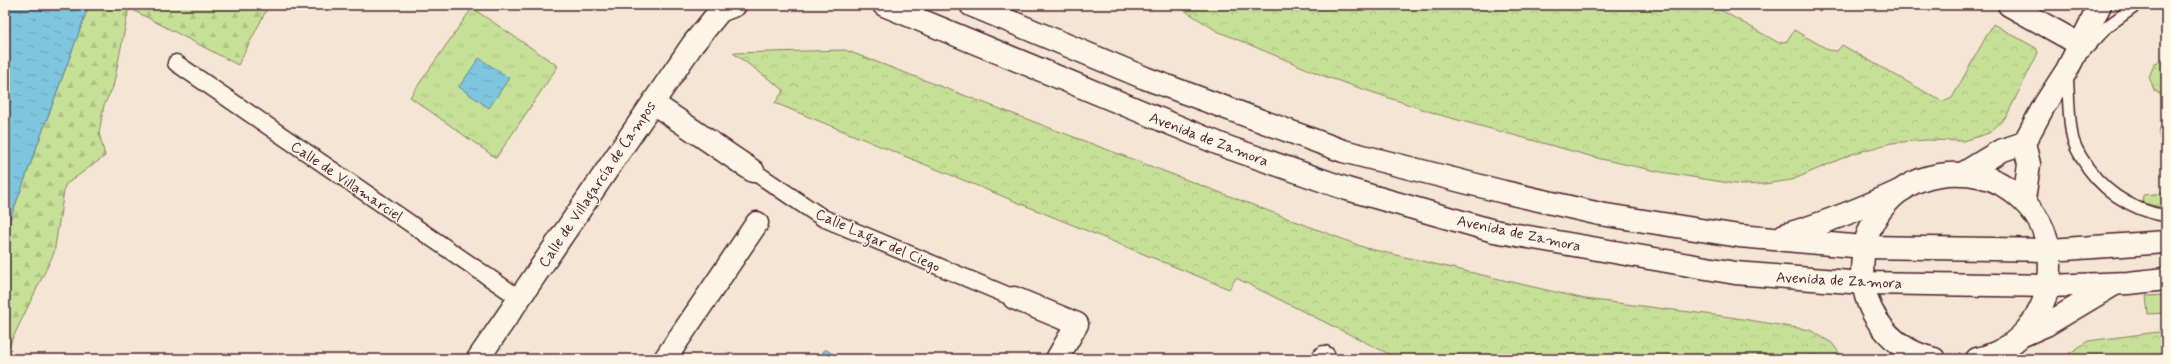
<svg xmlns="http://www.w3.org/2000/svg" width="2171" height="364" viewBox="0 0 2171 364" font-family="Mynerve,sans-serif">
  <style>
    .grass { fill: url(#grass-tufts); stroke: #888061 }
    .forest { fill: url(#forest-firs); stroke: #888061 }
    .park { fill: url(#park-crowns); stroke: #888061 }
    .water { fill: url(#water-ripples); stroke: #698397 }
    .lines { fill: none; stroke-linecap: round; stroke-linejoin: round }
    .service-casing { stroke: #4a1f2b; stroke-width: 14 }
    .pedestrian-casing { stroke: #4a1f2b; stroke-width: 19 }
    .minor-casing { stroke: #4a1f2b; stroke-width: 25 }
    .secondary-casing { stroke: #4a1f2b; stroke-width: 25 }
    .trunk-casing { stroke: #4a1f2b; stroke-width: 25 }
    .service { stroke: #fcf5e5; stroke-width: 11 }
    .pedestrian { stroke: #fcf5e5; stroke-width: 16 }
    .minor { stroke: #fcf5e5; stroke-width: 22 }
    .secondary { stroke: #fcf5e5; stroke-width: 22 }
    .trunk { stroke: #fcf5e5; stroke-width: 22 }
    .labels { text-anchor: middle; stroke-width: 3; stroke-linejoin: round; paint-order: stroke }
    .street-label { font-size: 15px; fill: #4a1f2b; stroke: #fcf5e5 }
  </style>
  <defs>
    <pattern id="grass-tufts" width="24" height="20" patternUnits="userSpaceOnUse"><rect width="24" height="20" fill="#c6e197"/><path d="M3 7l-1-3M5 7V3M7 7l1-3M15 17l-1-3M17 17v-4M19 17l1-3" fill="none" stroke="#acc182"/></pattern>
    <pattern id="forest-firs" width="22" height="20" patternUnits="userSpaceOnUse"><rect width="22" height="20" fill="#c6e197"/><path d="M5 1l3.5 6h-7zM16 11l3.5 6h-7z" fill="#acc182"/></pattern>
    <pattern id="park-crowns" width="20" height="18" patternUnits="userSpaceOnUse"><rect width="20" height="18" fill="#c6e197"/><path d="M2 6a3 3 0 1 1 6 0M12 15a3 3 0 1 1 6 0" fill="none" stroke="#acc182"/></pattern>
    <pattern id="water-ripples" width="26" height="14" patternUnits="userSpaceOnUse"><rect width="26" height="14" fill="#7ec6df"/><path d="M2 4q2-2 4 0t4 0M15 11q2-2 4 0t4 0" fill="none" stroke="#69a0b5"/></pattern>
  </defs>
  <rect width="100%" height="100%" fill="#f5e5d4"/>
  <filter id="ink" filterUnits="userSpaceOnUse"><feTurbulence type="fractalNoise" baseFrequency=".025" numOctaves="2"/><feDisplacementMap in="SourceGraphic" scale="8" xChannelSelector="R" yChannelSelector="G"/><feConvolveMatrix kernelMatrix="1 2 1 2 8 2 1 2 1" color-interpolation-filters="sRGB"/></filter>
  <g filter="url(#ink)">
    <!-- grass -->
    <g class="grass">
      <path d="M472 8 558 66 496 158 410 97Z"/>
      <path d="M2166 193V208L2142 203 2143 195Z"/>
      <path d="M2166 295V313L2148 314 2146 296Z"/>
    </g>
    <!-- forest -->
    <path class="forest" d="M89 5H269L238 65 129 8 113 87 104 105 99 133 105 156 65 185 54 253 5 354V233Z"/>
    <!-- park -->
    <g class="park">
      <path d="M1176 5H1712L1779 43 1787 41 1794 30 1829 50 1837 51 1842 45 1943 102 1952 98 1993 24 2036 48 2038 53 2006 117 1989 133 1964 141 1926 140 1891 143 1852 154 1792 180 1764 184 1741 185 1661 172 1601 159 1440 115 1324 76 1217 31Z"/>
      <path d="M845 50 1366 248 1585 299 1730 317 1810 330 1832 343 1844 359H1399L1236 278 1229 289 775 103 784 90 733 53Z"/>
      <path d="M2166 58V97L2154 90 2149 77 2154 65Z"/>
      <path d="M2166 120V149C2158 141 2156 128 2166 120Z"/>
      <path d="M2166 331V359H2061L2088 341Z"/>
    </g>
    <!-- water -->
    <g class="water">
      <path d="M5 5H89L5 233Z"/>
      <path d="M479 58 509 78 489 108 459 87Z"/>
      <path d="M825 349 841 359H819Z"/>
    </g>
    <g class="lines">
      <!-- service casing -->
      <g class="service-casing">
        <g id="service">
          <path d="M2084 52 2109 25 2137 5"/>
          <path d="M2067 73C2069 95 2068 119 2073 140 2075 146 2078 152 2081 157 2099 189 2130 210 2166 216"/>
        </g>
      </g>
      <!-- pedestrian casing -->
      <g class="pedestrian-casing">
        <g id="pedestrian">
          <path d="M176 63 519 298"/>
          <path d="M753 171 823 218 1014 298"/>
        </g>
      </g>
      <!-- minor casing -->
      <g class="minor-casing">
        <g id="minor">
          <path d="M2009 5 2079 44"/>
          <path d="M653 103 753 171"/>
          <path d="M1014 298 1077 324 1057 359"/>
          <path d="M478 359 693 44 720 11 735 5"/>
          <path d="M665 359 757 223"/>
          <path d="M1323 359 1324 357"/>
        </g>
      </g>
      <!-- secondary casing -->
      <g class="secondary-casing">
        <g id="secondary">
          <path d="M1964 173 2000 151 2024 143"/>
          <path d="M2024 200 2029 164 2024 143 2045 104 2067 70 2100 5"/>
          <path d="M1934 359C1830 334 1843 182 1948 174 1967 173 1985 175 2001 184 2021 196 2040 215 2046 238 2061 291 2032 347 1977 359"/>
        </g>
      </g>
      <!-- trunk casing -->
      <g class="trunk-casing">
        <g id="trunk">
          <path d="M884 5 1227 147 1347 189 1494 231 1735 273 1863 283 2049 286 2128 283 2166 279"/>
          <path d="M971 5 1145 78 1343 151 1504 192 1600 214 1739 236 1864 247 2050 250 2166 242"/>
          <path d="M1784 235C1826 223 1865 207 1904 189"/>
          <path d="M2023 335 2046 325 2113 285"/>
        </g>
      </g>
      <!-- service -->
      <use href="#service" class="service"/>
      <!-- pedestrian -->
      <use href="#pedestrian" class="pedestrian"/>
      <!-- minor -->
      <use href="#minor" class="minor"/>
      <!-- secondary -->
      <use href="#secondary" class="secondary"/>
      <!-- trunk -->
      <use href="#trunk" class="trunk"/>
    </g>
  </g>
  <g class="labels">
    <!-- street labels -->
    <g class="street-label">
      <text transform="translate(1209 139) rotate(21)" y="5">Avenida de Zamora</text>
      <text transform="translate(347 181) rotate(34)" y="5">Calle de Villamarciel</text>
      <text transform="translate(597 184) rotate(-56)" y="5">Calle de Villagarcía de Campos</text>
      <text transform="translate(1519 233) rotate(12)" y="5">Avenida de Zamora</text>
      <text transform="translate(878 240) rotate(24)" y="5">Calle Lagar del Ciego</text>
      <text transform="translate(1839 280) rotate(3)" y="5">Avenida de Zamora</text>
    </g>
  </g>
  <!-- margin -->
  <rect width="2171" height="364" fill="none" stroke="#fcf5e5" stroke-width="20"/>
  <rect x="10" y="10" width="2151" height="344" fill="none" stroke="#4a1f2b" stroke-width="1.5" filter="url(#ink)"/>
</svg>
